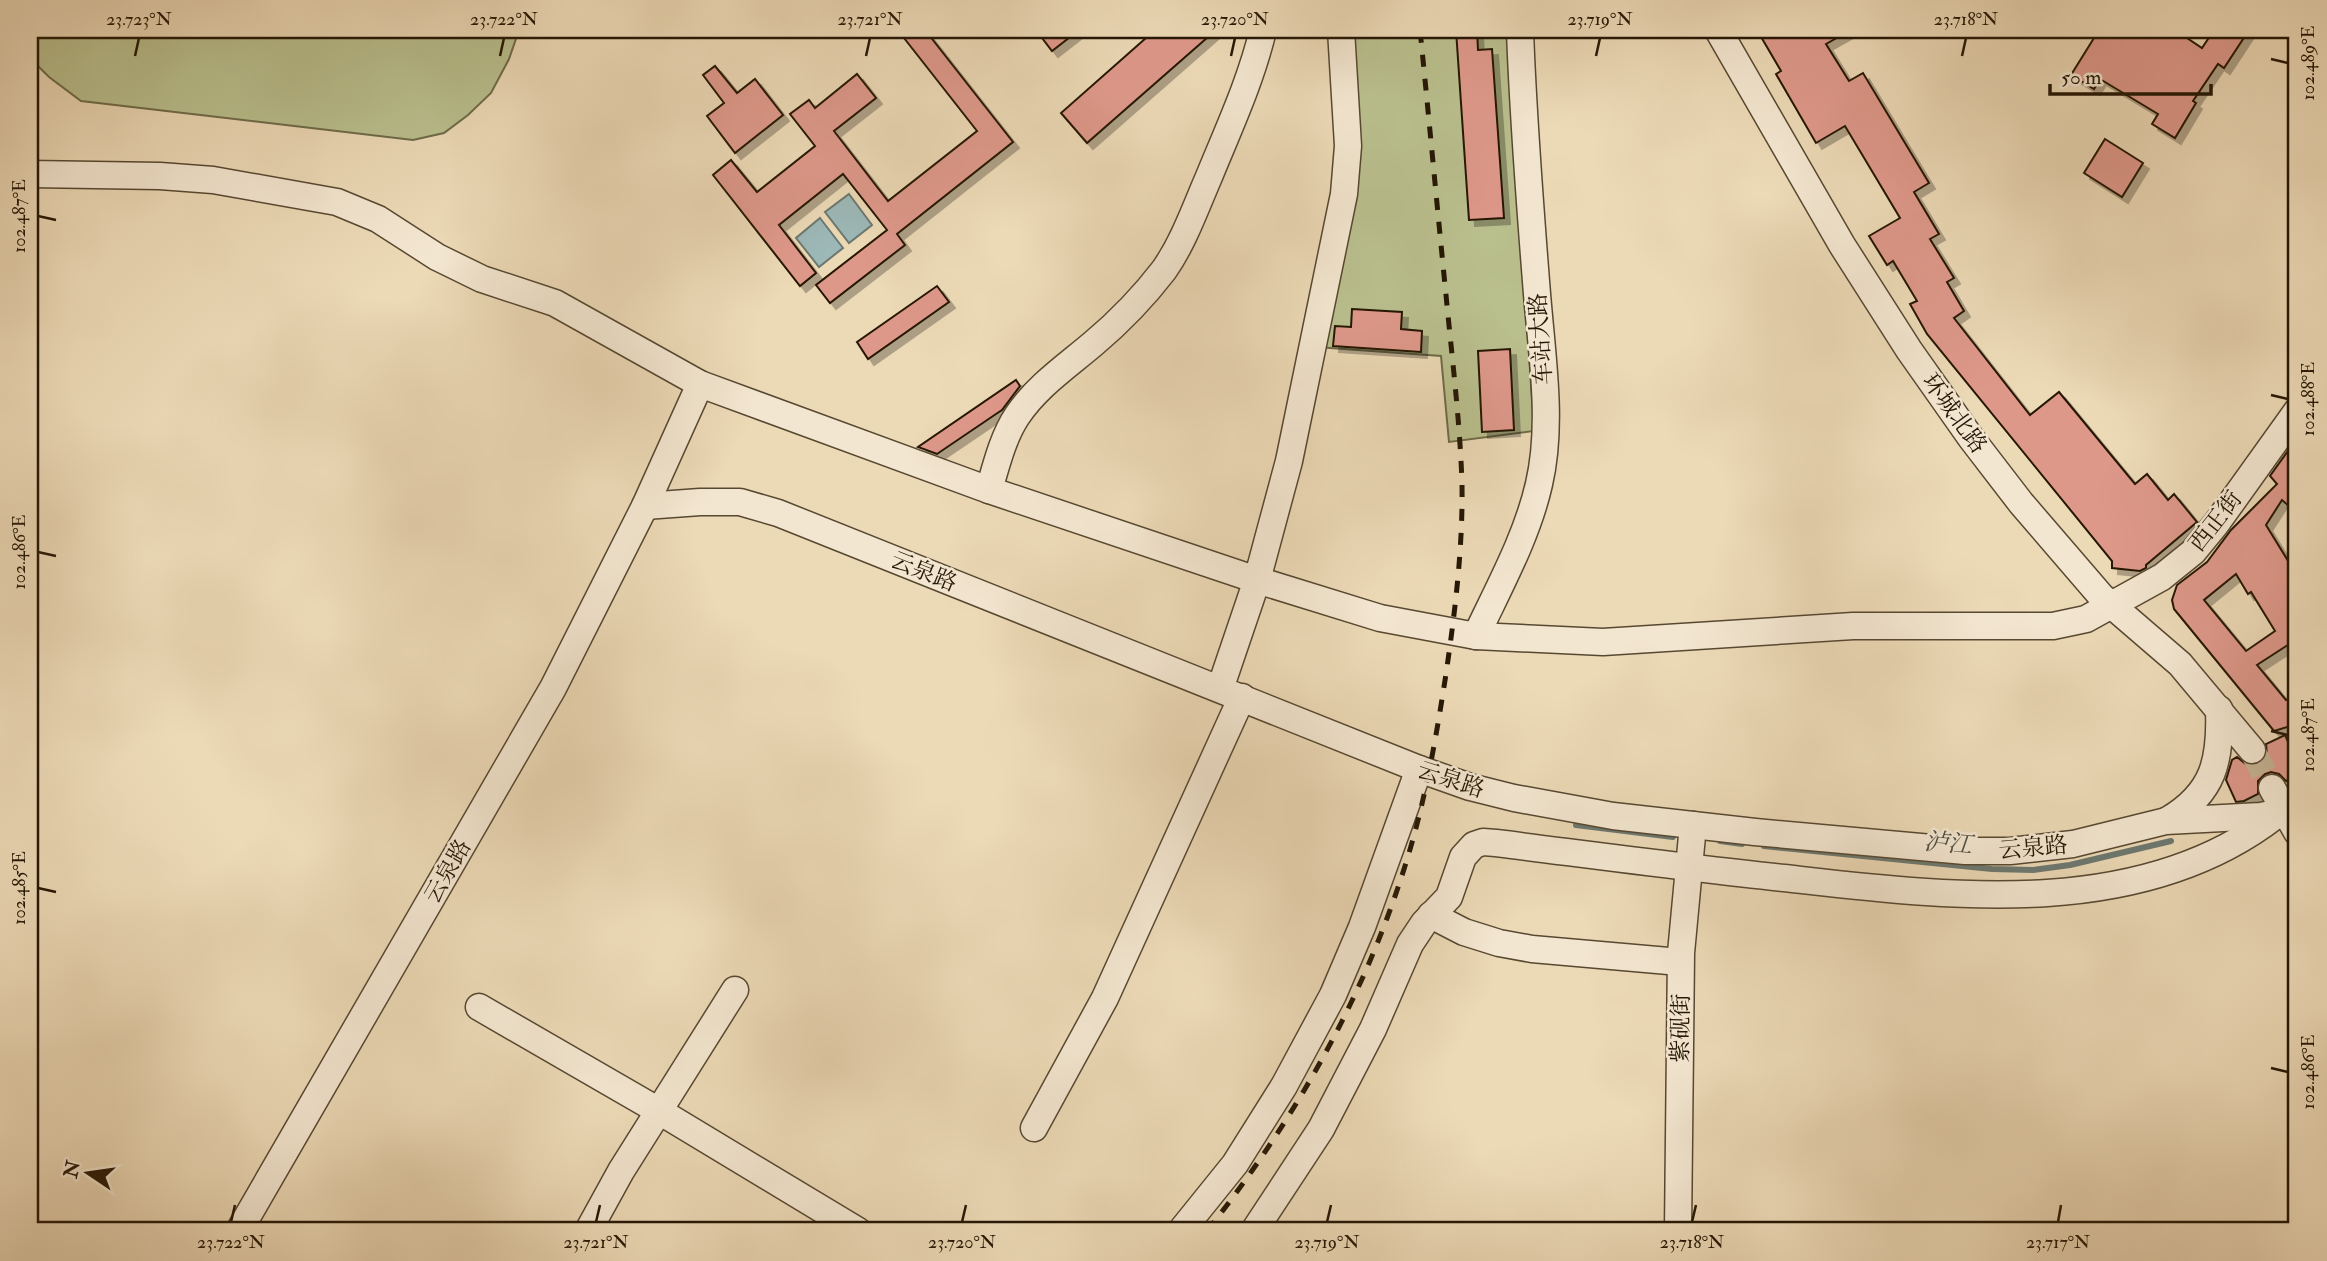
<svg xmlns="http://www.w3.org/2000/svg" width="2327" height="1261" viewBox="0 0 2327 1261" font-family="'IM FELL Double Pica','Noto Serif SC',serif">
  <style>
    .green { fill: #b9bf8d; stroke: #6f6b49; stroke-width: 2 }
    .water { fill: #9cb8b7; stroke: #6c7870; stroke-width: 2 }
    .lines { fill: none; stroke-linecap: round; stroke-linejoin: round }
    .stream { stroke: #6c7870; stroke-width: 6 }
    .building { fill: #de988a; stroke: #251705; stroke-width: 2; fill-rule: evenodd; filter: url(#shadow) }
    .minor-tunnel { stroke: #c4b293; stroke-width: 26; stroke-dasharray: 26 13; stroke-linecap: butt }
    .minor-casing { stroke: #574831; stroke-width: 29 }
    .minor { stroke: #f3e6d0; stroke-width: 26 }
    .rail { stroke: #251705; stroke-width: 5; stroke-dasharray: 12 12; stroke-linecap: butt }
    .ticks { fill: none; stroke: #251705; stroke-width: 2.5 }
    .labels { text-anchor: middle; stroke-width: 5; stroke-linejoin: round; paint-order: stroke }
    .street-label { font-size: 23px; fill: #251705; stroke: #f3e6d0 }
    .water-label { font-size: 24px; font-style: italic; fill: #4f4f43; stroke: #f3e6d0 }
    .neatline { fill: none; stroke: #251705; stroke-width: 2.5 }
    .ticks-label { font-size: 18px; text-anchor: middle; fill: #251705 }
  </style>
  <defs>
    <filter id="shadow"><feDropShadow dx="6" dy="6" stdDeviation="0" flood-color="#0004"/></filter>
  </defs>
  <rect width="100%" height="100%" fill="#ecd9b6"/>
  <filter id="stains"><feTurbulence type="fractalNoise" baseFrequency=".00286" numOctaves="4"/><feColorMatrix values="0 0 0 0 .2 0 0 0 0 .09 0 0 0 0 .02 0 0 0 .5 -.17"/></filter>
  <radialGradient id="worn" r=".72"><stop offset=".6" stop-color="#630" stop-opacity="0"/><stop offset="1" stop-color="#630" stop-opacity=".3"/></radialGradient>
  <!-- green -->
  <g class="green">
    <path d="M30 30H519L509 59 491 93 468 115 444 133 413 140 81 101 49 77 30 58Z"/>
    <path d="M1347 30H1508L1534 431 1449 442 1441 356 1303 346 1356 138Z"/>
  </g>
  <!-- water -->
  <g class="water">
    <path d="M849 194 872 225 849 243 825 212Z"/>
    <path d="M820 218 843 248 819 267 796 238Z"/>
  </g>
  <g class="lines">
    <!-- stream -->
    <g class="stream">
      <path d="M1576 825 1673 837"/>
      <path d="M1720 841 1742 844"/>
      <path d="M1764 846 1992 869 2033 870 2070 865 2171 841"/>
    </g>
  </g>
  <!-- building -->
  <g class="building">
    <path d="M914 30H925L1013 142 897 234 905 245 830 303 816 285 887 230 843 174 779 225 816 273 800 286 713 175 731 160 757 192 815 146 790 114 809 100 815 108 857 74 876 98 834 131 888 201 977 131 904 38Z"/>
    <path d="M1036 30H1079L1052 51Z"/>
    <path d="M1155 30H1216L1087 143 1061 113Z"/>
    <path d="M1456 30H1477L1478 50 1492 49 1504 218 1469 220Z"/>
    <path d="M1757 30H1851L1826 44 1849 81 1863 73 1929 183 1914 192 1939 234 1930 239 1954 278 1947 282 1964 311 1954 318 2030 415 2059 392 2135 484 2147 474 2168 500 2174 494 2197 522 2146 565V568L2140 571 2112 568V561L1927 334 1910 304 1917 301 1893 261 1887 265 1869 236 1900 218 1845 126 1816 143 1776 74 1781 71Z"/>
    <path d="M2099 30H2175L2202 48 2214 30H2249L2224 68 2218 64 2193 101 2196 103 2175 138 2152 124 2158 114 2100 79 2094 89 2071 75Z"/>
    <path d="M715 66 737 93 755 79 783 115 735 153 707 116 724 103 703 75Z"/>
    <path d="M2105 139 2143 163 2122 197 2084 173Z"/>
    <path d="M937 286 949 302 868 359 857 342Z"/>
    <path d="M1352 309 1402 312 1401 329 1422 331 1421 352 1333 346 1335 326 1351 327Z"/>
    <path d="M1510 349 1514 430 1482 432 1478 351Z"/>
    <path d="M1016 380 1020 386 1002 410 996 414 937 454 918 447Z"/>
    <path d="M2297 438V513L2282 500 2266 525 2290 564 2297 559V639L2257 665 2286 700 2297 696V724L2274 731 2174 609 2172 600 2177 585 2207 562 2231 530 2277 484 2270 476ZM2236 574 2248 594 2251 592 2275 631 2246 651 2204 600Z"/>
    <path d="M2285 735 2297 762V776L2286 781 2279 774 2271 772 2265 774 2258 781V794L2244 801 2236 802 2226 780 2232 760 2237 757 2247 765H2255L2262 762 2267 755 2266 744Z"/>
  </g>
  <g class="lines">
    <!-- minor-tunnel -->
    <path class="minor-tunnel" d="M2252 750 2272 788"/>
    <!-- minor casing -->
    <g class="minor-casing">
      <g id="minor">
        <path d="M1718 30 1842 245 1909 350 1971 438 2021 503 2101 596 2180 664 2252 750"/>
        <path d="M30 174 160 176 213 180 337 202 378 219 437 257 482 279 555 303 700 384 989 490 1257 580 1380 618 1476 636 1603 642 1853 626H2053L2086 619 2162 577 2193 552 2216 524 2297 411"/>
        <path d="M989 490C996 466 1003 437 1017 416 1037 386 1067 366 1094 343 1119 322 1144 296 1164 270 1183 243 1195 209 1208 179 1228 130 1251 81 1263 30"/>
        <path d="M645 506 700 502H740L778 513 1419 769 1470 787 1514 798 1613 816 1755 832 1965 851H2010L2073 844 2166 821 2261 816 2276 813 2297 803"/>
        <path d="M1476 636C1499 587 1527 537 1539 484 1553 424 1542 356 1537 294 1530 206 1523 118 1520 30"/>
        <path d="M1220 689 1257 580 1289 461 1344 194 1348 146 1341 30"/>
        <path d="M2272 788 2297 832"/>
        <path d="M2168 820C2214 793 2221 760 2219 709"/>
        <path d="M1431 915 1464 932 1499 943 1532 949 1680 962"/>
        <path d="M479 1007 659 1111 858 1231"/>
        <path d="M1034 1128 1105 998 1242 697"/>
        <path d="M239 1231 553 688 645 506 700 384"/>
        <path d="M588 1231 621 1171 735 990"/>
        <path d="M1181 1231 1235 1164 1284 1086 1333 995 1362 927 1419 769"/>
        <path d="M1254 1231 1321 1129 1373 1029 1410 944 1424 923 1449 897 1463 857 1474 845 1483 842 1496 843C1592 855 1688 868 1784 878 1945 896 2138 922 2275 816"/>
        <path d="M1678 1231 1681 953 1693 825"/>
      </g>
    </g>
    <!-- minor -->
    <use href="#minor" class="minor"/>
    <!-- rail -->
    <path class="rail" d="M1207 1231C1294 1121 1363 1000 1405 866 1425 803 1436 738 1446 674 1455 612 1463 547 1462 484 1460 421 1452 358 1446 295 1437 206 1429 118 1420 30"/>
  </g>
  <!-- ticks -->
  <path class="ticks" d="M135 56 139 38M500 56 504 38M866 56 870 38M1231 56 1235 38M1596 56 1600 38M1962 56 1966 38M2271 59 2288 63M38 216 56 220M2271 395 2288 399M38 552 56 556M2271 731 2288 735M38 888 56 892M2271 1068 2288 1072M231 1222 235 1205M596 1222 600 1205M962 1222 966 1205M1327 1222 1331 1205M1692 1222 1696 1205M2058 1222 2061 1205"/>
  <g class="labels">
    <!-- street labels -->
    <g class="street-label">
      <text transform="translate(1540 339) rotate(-94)" y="8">车站大路</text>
      <text transform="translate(1955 413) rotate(54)" y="8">环城北路</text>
      <text transform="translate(2215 521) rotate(-52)" y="8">西正街</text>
      <text transform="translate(924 571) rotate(22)" y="8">云泉路</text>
      <text transform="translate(1451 779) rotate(18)" y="8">云泉路</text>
      <text transform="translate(2033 847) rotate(-5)" y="8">云泉路</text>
      <text transform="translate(447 871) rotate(-60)" y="8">云泉路</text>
      <text transform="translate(1680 1028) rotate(-89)" y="8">紫砚街</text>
    </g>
    <!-- water labels -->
    <g class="water-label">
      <text transform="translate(1948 843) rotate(5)" y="8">泸江</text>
    </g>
  </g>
  <!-- margin -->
  <rect width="2327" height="1261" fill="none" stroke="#ecd9b6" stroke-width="77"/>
  <!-- north arrow -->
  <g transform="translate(88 1173) rotate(283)" stroke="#f3e6d0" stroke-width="5" paint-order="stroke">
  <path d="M0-5L12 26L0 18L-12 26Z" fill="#251705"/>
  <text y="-10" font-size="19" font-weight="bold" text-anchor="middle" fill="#251705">N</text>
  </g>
  <!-- scale -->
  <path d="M2050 84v10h161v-10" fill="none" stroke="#251705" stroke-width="3.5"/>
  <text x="2061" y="84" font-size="21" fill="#251705" stroke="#f3e6d0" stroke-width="5" paint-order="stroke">50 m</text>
  <rect x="38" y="38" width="2250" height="1184" class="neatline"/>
  <g class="ticks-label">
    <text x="139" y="25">23.723°N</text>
    <text x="504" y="25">23.722°N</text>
    <text x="870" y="25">23.721°N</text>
    <text x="1235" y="25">23.720°N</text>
    <text x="1600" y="25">23.719°N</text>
    <text x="1966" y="25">23.718°N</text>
    <text transform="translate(2308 63) rotate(-90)" y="6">102.489°E</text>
    <text transform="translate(19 216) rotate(-90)" y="6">102.487°E</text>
    <text transform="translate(2308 399) rotate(-90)" y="6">102.488°E</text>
    <text transform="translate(19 552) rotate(-90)" y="6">102.486°E</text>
    <text transform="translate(2308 735) rotate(-90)" y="6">102.487°E</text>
    <text transform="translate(19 888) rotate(-90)" y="6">102.485°E</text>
    <text transform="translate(2308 1072) rotate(-90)" y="6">102.486°E</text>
    <text x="231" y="1248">23.722°N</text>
    <text x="596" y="1248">23.721°N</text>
    <text x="962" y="1248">23.720°N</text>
    <text x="1327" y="1248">23.719°N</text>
    <text x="1692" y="1248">23.718°N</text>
    <text x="2058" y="1248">23.717°N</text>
  </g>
  <rect width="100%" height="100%" filter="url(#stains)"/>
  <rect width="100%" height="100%" fill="url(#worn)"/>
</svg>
